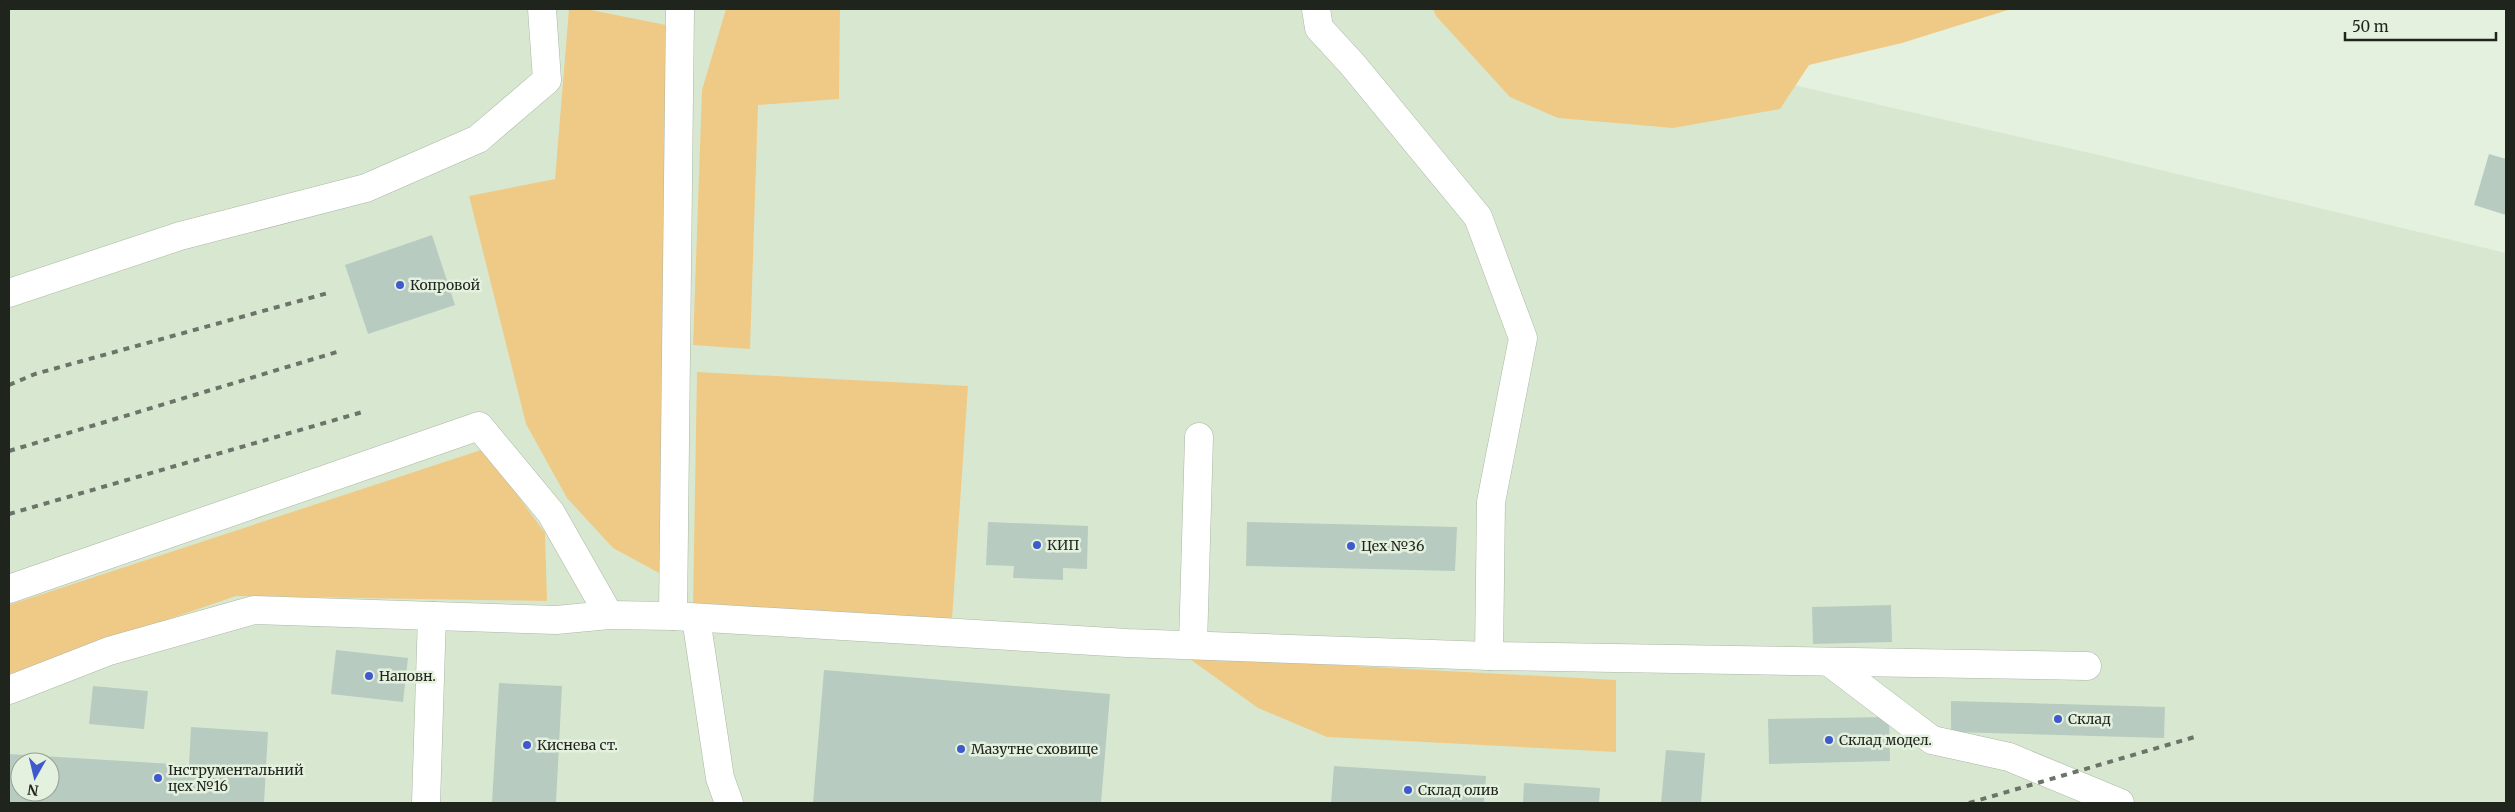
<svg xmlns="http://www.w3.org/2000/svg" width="2515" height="812" viewBox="0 0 2515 812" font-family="Merriweather,serif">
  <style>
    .built { fill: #d8e8d0; fill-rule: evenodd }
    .green { fill: #efca87 }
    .building { fill: #b7cbc0; fill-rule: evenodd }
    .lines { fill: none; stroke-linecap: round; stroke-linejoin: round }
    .minor-casing { stroke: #abb6a5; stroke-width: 29 }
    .minor { stroke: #fff; stroke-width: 28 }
    .rail { stroke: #6c7469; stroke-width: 4; stroke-dasharray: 6 6; stroke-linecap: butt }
    .poi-dot { fill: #3f5acd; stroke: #e5f1df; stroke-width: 2 }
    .labels { text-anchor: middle; stroke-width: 5; stroke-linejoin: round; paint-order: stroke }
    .poi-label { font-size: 14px; fill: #1f241d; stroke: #e5f1df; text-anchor: start }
  </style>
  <rect width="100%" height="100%" fill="#e5f1df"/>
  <!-- built -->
  <path class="built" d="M9 9H1669L1754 76 2090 153 2506 253V803H9ZM20 762H50V792H20Z"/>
  <!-- green -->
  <g class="green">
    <path d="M569 9H586L666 25 661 574 613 548 567 498 526 424 469 196 555 179Z"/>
    <path d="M726 9H840L839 99 758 105 750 349 693 345 702 90Z"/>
    <path d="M1433 9H2011L1902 43 1809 65 1780 109 1673 128 1558 118 1510 97 1436 16Z"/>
    <path d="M697 372 968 386 952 619 693 604Z"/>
    <path d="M484 449 545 533 547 601 236 596 9 674V605Z"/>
    <path d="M1187 657 1616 680V752L1327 737 1258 708Z"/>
  </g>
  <!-- building -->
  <g class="building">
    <path d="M2489 154 2506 159V215L2474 205Z"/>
    <path d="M432 235 455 305 368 334 345 265Z"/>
    <path d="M988 522 1088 526 1087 569 1063 568V580L1013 578 1014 566 986 565Z"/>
    <path d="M1247 522 1457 527 1455 571 1246 566Z"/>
    <path d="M1891 605 1892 642 1813 644 1812 607Z"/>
    <path d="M336 650 408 658 403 702 331 694Z"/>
    <path d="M824 670 1110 694 1101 803H813Z"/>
    <path d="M499 683 562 686 556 803H492Z"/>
    <path d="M93 686 148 691 144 729 89 724Z"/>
    <path d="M1951 701 2165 707 2164 738 1951 732Z"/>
    <path d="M1889 717 1890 761 1769 764 1768 719Z"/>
    <path d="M191 727 268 732 264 803H9V754L189 765ZM20 762H50V792H20Z"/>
    <path d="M1666 750 1705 753 1701 803H1661Z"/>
    <path d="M1334 766 1486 776 1484 803H1331Z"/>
    <path d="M1524 783 1600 788 1599 803H1523Z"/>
  </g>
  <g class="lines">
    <!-- minor casing -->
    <g class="minor-casing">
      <g id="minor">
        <path d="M1316 9 1319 28 1353 65 1478 217 1523 338 1491 502 1489 656"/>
        <path d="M9 293 180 236 366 188 478 139 547 80 542 9"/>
        <path d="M9 589 479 426 551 513 609 615"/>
        <path d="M673 616 680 9"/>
        <path d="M696 618 720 778 729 803"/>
        <path d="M1193 645 1199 437"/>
        <path d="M1829 662 1932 740 2009 757 2120 803"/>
        <path d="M9 690 109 651 254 610 556 620 609 615 673 616 1127 643 1489 656 2087 666"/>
        <path d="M426 803 432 616"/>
      </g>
    </g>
    <!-- minor -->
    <use href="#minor" class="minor"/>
    <!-- rail -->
    <g class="rail">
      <path d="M9 385 35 374 328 293"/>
      <path d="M9 451 340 351"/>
      <path d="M9 514 366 411"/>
      <path d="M1969 803 2198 736"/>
    </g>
  </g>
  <!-- markers -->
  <g class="poi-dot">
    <circle cx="400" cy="285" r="5"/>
    <circle cx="1037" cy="545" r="5"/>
    <circle cx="1351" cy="546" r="5"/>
    <circle cx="369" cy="676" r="5"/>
    <circle cx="2058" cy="719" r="5"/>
    <circle cx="1829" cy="740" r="5"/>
    <circle cx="527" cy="745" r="5"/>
    <circle cx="961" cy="749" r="5"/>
    <circle cx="158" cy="778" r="5"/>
    <circle cx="1408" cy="790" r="5"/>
  </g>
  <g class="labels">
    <!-- poi labels -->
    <g class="poi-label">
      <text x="410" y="290">Копровой</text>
      <text x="1047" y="550">КИП</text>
      <text x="1361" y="551">Цех №36</text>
      <text x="379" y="681">Наповн.</text>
      <text x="2068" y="724">Склад</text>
      <text x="1839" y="745">Склад модел.</text>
      <text x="537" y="750">Киснева ст.</text>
      <text x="971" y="754">Мазутне сховище</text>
      <text x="168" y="775">Інструментальний<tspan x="168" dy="16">цех №16</tspan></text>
      <text x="1418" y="795">Склад олив</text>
    </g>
  </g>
  <!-- border -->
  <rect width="2515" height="812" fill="none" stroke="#1f241d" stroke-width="20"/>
  <!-- north arrow -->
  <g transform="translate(35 777) rotate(188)"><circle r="24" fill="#e5f1df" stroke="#969f91"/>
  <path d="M0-4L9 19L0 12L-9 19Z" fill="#3f5acd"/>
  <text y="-8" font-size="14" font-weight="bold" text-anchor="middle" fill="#1f241d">N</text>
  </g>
  <!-- scale -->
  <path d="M2345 32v8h151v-8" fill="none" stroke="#1f241d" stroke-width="2.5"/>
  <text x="2352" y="32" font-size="15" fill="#1f241d" stroke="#e5f1df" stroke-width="4" paint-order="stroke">50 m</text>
</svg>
